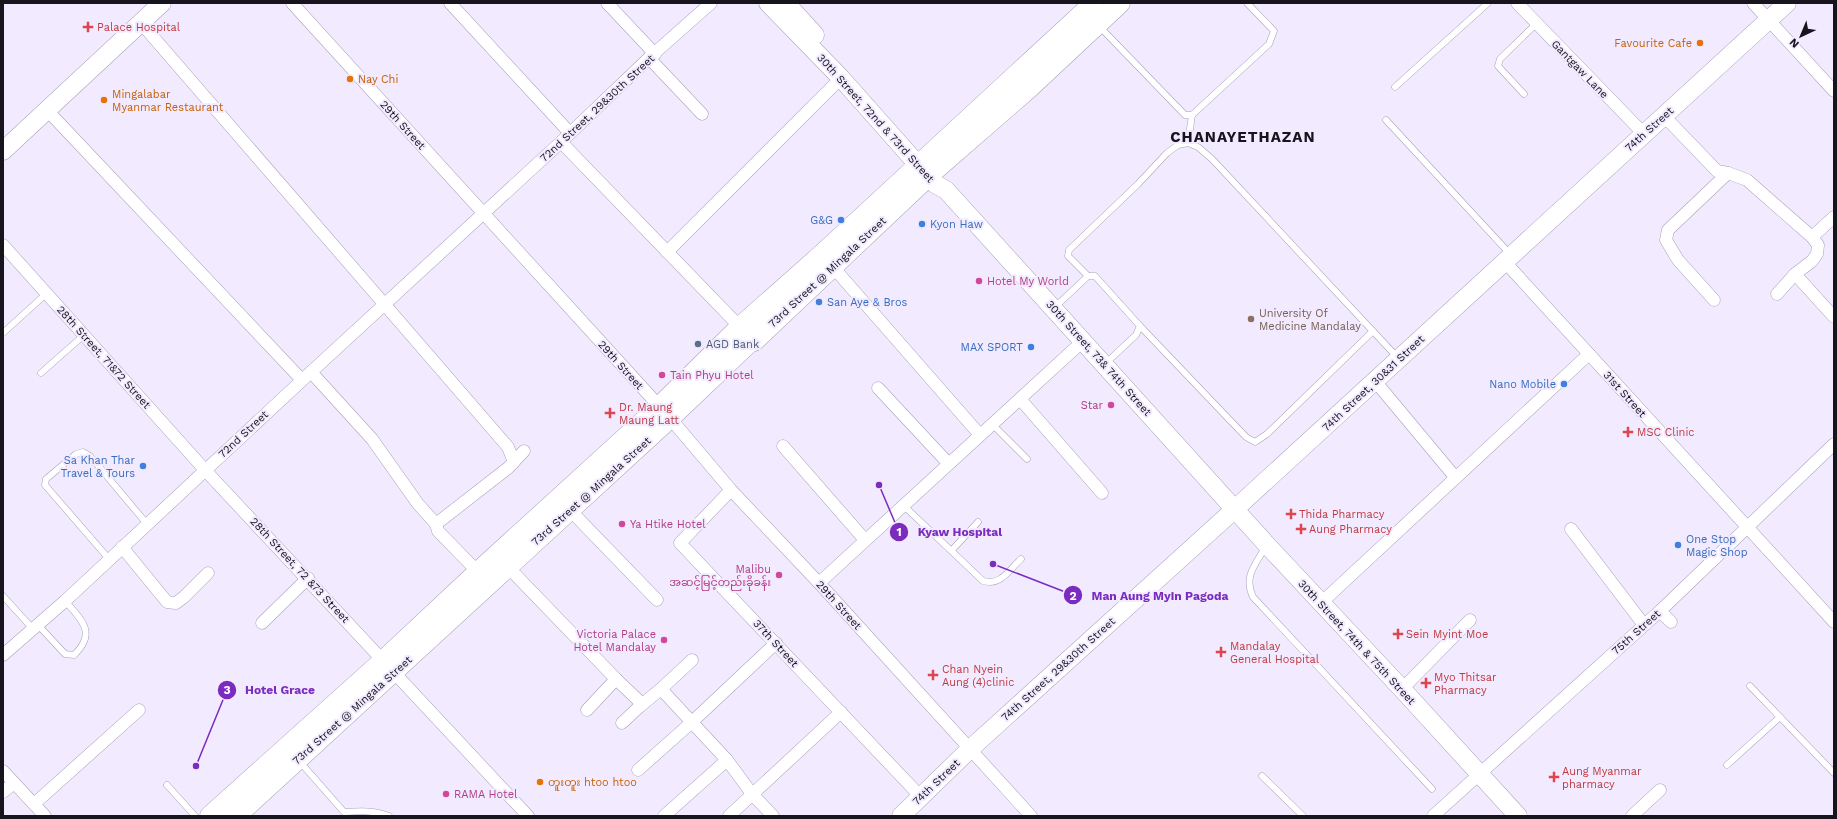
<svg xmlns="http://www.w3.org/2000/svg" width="1837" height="819" viewBox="0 0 1837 819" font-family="'Work Sans','Noto Sans Myanmar',sans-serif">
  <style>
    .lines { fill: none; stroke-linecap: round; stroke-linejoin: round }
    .lane-casing { stroke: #a8a0b7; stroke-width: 7 }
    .street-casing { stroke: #a8a0b7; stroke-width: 13 }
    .secondary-casing { stroke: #a8a0b7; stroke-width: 19 }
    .primary-casing { stroke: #a8a0b7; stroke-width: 21 }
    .lane { stroke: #fff; stroke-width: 6 }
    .street { stroke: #fff; stroke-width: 12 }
    .secondary { stroke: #fff; stroke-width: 18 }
    .primary { stroke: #fff; stroke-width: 20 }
    .health-dot { fill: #e0444e; stroke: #f2ebff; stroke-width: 1.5 }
    .food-dot { fill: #e8710a; stroke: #f2ebff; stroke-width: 1.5 }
    .shop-dot { fill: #3f7fe0; stroke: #f2ebff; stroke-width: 1.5 }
    .hotel-dot { fill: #d1479c; stroke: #f2ebff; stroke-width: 1.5 }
    .education-dot { fill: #8d6e63; stroke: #f2ebff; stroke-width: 1.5 }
    .service-dot { fill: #5c6f8a; stroke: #f2ebff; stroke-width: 1.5 }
    .labels { text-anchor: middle; stroke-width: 4; stroke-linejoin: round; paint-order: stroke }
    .health-label { font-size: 11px; fill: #be3a42; stroke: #f2ebff; text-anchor: start }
    .food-label { font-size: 11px; fill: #c56008; stroke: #f2ebff; text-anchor: start }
    .street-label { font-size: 11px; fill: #17141d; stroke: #f2ebff }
    .shop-label { font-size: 11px; fill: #366cbe; stroke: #f2ebff; text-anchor: end }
    .hotel-label { font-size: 11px; fill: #b23c85; stroke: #f2ebff; text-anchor: start }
    .education-label { font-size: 11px; fill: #785e54; stroke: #f2ebff; text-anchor: start }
    .service-label { font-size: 11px; fill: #4e5e75; stroke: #f2ebff; text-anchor: start }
    .district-label { font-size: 15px; font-weight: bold; letter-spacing: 1px; fill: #17141d; stroke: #f2ebff }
    .leader { fill: none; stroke: #7b2cbf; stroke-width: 1.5 }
    .callout-dot { fill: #7b2cbf; stroke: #f2ebff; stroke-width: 1.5 }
    .mark-label { font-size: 12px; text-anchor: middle; font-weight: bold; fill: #fff }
    .callout-label { font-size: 12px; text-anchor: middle; font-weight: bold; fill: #7b2cbf; stroke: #f2ebff; stroke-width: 4; stroke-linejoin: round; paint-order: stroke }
  </style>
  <rect width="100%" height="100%" fill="#f2ebff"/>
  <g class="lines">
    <!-- lane casing -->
    <g class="lane-casing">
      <g id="lane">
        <path d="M1099 26 1185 115H1192L1269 44 1274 31 1247 3"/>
        <path d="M1395 87 1488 3"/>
        <path d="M1524 94 1498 66 1500 59 1536 24"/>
        <path d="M1386 120 1511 255"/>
        <path d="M1188 143 1192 115"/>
        <path d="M1088 276 1068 256 1069 250 1138 184 1167 153 1178 145 1188 143 1198 147 1212 159 1398 358"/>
        <path d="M1055 307 1088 276H1095L1140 326 1136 335 1106 363"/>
        <path d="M1140 326 1246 437 1255 442 1267 434 1373 331"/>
        <path d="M3 333 47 293"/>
        <path d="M41 373 84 335"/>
        <path d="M992 424 1027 459"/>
        <path d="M903 505 983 581C1001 586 1009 570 1021 559"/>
        <path d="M1266 546C1256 564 1243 576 1253 597L1432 789"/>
        <path d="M952 550 978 522"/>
        <path d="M109 559 45 485 46 479 76 454 83 452 90 456 147 524"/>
        <path d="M3 596 33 629"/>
        <path d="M38 625 65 654 74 655C97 633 82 620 65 601"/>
        <path d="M1750 686 1834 773"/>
        <path d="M300 762 344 812C360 811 374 810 389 816"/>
        <path d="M1727 765 1780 717"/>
        <path d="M1262 776 1303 816"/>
        <path d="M167 785 195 816"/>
      </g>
    </g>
    <!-- street casing -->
    <g class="street-casing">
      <g id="street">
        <path d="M292 3 670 418 731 490 819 583 1031 816"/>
        <path d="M450 3 569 132"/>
        <path d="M607 3 655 54"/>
        <path d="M1517 3 1644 134"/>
        <path d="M1753 3 1834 91"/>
        <path d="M141 23 508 447 514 462"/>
        <path d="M649 58 702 114"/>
        <path d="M47 110 302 380"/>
        <path d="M1664 116 1717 171 1728 173 1747 180 1812 237 1818 245 1817 254 1812 261 1795 274 1777 294"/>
        <path d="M561 142 740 327"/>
        <path d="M1812 237 1834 217"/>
        <path d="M3 245 205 470 528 816"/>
        <path d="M667 252 841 78"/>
        <path d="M1505 262 1834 622"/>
        <path d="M833 267 980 435"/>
        <path d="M1795 274 1834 317"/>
        <path d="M1714 300 1678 260 1666 240 1668 230 1728 173"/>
        <path d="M311 372 372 439 418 504 436 524 438 531 478 572"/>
        <path d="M1375 381 1455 477"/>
        <path d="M878 388 948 463"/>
        <path d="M1020 399 1102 493"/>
        <path d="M783 446 865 540"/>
        <path d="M731 490 680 543 921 797"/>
        <path d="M570 510 657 600"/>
        <path d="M436 524 508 468 524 451"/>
        <path d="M1571 529 1644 625"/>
        <path d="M122 547 167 602 176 603 184 597 208 573"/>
        <path d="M507 566 616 679 639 701V707L622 723"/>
        <path d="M819 583 1083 341"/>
        <path d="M1321 603 1589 354"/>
        <path d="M1660 611 1671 622"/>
        <path d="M262 623 308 578"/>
        <path d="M3 655 65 601 311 372 561 142 649 58 711 3"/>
        <path d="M661 689 692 660"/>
        <path d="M1402 689 1470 620"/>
        <path d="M639 707 661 689 727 760 752 794 773 816"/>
        <path d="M587 710 616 679"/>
        <path d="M638 770 692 722 776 643"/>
        <path d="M3 771 45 816"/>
        <path d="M3 792 14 783"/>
        <path d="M34 804 139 710"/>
        <path d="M664 816 727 760"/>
        <path d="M729 816 841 712"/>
        <path d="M1433 816 1660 611 1834 444"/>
        <path d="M1632 816 1660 790"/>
      </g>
    </g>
    <!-- secondary casing -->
    <g class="secondary-casing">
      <g id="secondary">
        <path d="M768 3 841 78 935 184 946 190 1267 545 1402 689 1518 816"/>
        <path d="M786 3 815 35"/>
        <path d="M3 151 162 3"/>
        <path d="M901 816 970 749 1235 509 1787 3"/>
      </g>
    </g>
    <!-- primary casing -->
    <g class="primary-casing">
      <g id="primary">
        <path d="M210 816 384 660 478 572 659 407 740 327 819 257 1094 3"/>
        <path d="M236 816 670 418 752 340 754 341 936 169 1028 89 1120 3"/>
      </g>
    </g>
    <!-- lane -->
    <use href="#lane" class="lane"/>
    <!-- street -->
    <use href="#street" class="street"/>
    <!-- secondary -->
    <use href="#secondary" class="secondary"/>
    <!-- primary -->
    <use href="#primary" class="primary"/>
  </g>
  <!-- markers -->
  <g class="health-dot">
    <path d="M86 21h4v4h4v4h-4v4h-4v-4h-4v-4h4z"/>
    <path d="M608 407h4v4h4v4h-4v4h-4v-4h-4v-4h4z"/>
    <path d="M1626 426h4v4h4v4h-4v4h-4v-4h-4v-4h4z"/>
    <path d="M1289 508h4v4h4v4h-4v4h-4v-4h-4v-4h4z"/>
    <path d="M1299 523h4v4h4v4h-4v4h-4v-4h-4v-4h4z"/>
    <path d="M1396 628h4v4h4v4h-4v4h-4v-4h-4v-4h4z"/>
    <path d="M1219 646h4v4h4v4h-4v4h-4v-4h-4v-4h4z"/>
    <path d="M931 669h4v4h4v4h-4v4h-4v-4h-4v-4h4z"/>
    <path d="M1424 677h4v4h4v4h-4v4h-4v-4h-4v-4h4z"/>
    <path d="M1552 771h4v4h4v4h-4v4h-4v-4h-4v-4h4z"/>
  </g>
  <g class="food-dot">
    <circle cx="1700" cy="43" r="4"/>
    <circle cx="350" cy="79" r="4"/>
    <circle cx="104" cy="100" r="4"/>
    <circle cx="540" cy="782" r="4"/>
  </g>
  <g class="shop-dot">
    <circle cx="841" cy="220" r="4"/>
    <circle cx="922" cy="224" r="4"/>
    <circle cx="819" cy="302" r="4"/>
    <circle cx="1031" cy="347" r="4"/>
    <circle cx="1564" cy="384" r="4"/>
    <circle cx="143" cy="466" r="4"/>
    <circle cx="1678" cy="545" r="4"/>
  </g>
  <g class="hotel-dot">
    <circle cx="979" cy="281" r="4"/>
    <circle cx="662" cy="375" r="4"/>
    <circle cx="1111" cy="405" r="4"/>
    <circle cx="622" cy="524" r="4"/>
    <circle cx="779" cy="575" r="4"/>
    <circle cx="664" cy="640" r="4"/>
    <circle cx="446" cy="794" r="4"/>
  </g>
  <circle class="education-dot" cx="1251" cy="319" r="4"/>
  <circle class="service-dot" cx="698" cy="344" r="4"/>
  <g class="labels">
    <!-- health labels -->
    <g class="health-label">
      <text x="97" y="31">Palace Hospital</text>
      <text x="619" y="411">Dr. Maung<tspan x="619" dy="13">Maung Latt</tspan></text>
      <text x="1637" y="436">MSC Clinic</text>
      <text x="1299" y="518">Thida Pharmacy</text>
      <text x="1309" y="533">Aung Pharmacy</text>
      <text x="1406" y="638">Sein Myint Moe</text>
      <text x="1230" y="650">Mandalay<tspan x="1230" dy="13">General Hospital</tspan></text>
      <text x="942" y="673">Chan Nyein<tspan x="942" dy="13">Aung (4)clinic</tspan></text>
      <text x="1434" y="681">Myo Thitsar<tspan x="1434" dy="13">Pharmacy</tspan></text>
      <text x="1562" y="775">Aung Myanmar<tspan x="1562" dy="13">pharmacy</tspan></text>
    </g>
    <!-- food labels -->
    <g class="food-label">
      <text x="1692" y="47" text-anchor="end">Favourite Cafe</text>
      <text x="358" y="83">Nay Chi</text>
      <text x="112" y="98">Mingalabar<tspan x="112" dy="13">Myanmar Restaurant</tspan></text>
      <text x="548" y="786">တူးတူး htoo htoo</text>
    </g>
    <!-- street labels -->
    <g class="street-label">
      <text transform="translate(1580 69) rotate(46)" y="4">Gantgaw Lane</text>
      <text transform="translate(597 108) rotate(-43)" y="4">72nd Street, 29&amp;30th Street</text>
      <text transform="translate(876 118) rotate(48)" y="4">30th Street, 72nd &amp; 73rd Street</text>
      <text transform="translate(403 125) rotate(48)" y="4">29th Street</text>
      <text transform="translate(1649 129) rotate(-42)" y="4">74th Street</text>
      <text transform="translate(827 272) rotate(-43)" y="4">73rd Street @ Mingala Street</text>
      <text transform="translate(104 357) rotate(48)" y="4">28th Street, 71&amp;72 Street</text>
      <text transform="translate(1099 358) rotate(48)" y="4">30th Street, 73&amp; 74th Street</text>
      <text transform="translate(621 365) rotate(48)" y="4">29th Street</text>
      <text transform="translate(1373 383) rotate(-43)" y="4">74th Street, 30&amp;31 Street</text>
      <text transform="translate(1625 394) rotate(48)" y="4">31st Street</text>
      <text transform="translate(243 434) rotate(-43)" y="4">72nd Street</text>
      <text transform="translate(591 491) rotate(-42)" y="4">73rd Street @ Mingala Street</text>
      <text transform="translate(300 570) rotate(47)" y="4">28th Street, 72 &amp;73 Street</text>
      <text transform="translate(839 605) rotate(48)" y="4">29th Street</text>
      <text transform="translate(1636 632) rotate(-42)" y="4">75th Street</text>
      <text transform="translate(1357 642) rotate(47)" y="4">30th Street, 74th &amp; 75th Street</text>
      <text transform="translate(776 643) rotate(47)" y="4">37th Street</text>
      <text transform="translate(1058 669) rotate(-42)" y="4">74th Street, 29&amp;30th Street</text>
      <text transform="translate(352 710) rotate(-42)" y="4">73rd Street @ Mingala Street</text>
      <text transform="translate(936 782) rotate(-44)" y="4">74th Street</text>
    </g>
    <!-- shop labels -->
    <g class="shop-label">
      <text x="833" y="224">G&amp;G</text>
      <text x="930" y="228" text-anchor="start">Kyon Haw</text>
      <text x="827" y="306" text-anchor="start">San Aye &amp; Bros</text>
      <text x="1023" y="351">MAX SPORT</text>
      <text x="1556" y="388">Nano Mobile</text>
      <text x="135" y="464">Sa Khan Thar<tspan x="135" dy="13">Travel &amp; Tours</tspan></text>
      <text x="1686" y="543" text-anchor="start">One Stop<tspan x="1686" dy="13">Magic Shop</tspan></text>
    </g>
    <!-- hotel labels -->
    <g class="hotel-label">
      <text x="987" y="285">Hotel My World</text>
      <text x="670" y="379">Tain Phyu Hotel</text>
      <text x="1103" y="409" text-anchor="end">Star</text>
      <text x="630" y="528">Ya Htike Hotel</text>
      <text x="771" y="573" text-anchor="end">Malibu<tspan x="771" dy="13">အဆင့်မြင့်တည်းခိုခန်း</tspan></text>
      <text x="656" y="638" text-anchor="end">Victoria Palace<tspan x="656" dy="13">Hotel Mandalay</tspan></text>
      <text x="454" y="798">RAMA Hotel</text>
    </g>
    <!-- education labels -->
    <g class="education-label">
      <text x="1259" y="317">University Of<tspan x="1259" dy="13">Medicine Mandalay</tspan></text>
    </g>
    <!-- service labels -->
    <g class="service-label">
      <text x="706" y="348">AGD Bank</text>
    </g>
    <!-- district labels -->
    <g class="district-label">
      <text x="1243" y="142">CHANAYETHAZAN</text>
    </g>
  </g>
  <!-- callouts -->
  <path class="leader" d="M879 485L899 532M993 564L1073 595M196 766L227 690"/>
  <g class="callout-dot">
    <circle cx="879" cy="485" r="4"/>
    <circle cx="993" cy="564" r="4"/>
    <circle cx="196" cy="766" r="4"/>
    <circle cx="899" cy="532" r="10"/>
    <circle cx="1073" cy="595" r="10"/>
    <circle cx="227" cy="690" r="10"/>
  </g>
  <g class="mark-label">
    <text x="899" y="536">1</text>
    <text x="1073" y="600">2</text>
    <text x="227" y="694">3</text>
  </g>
  <g class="callout-label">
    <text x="960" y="536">Kyaw Hospital</text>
    <text x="1160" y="600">Man Aung Myin Pagoda</text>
    <text x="280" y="694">Hotel Grace</text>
  </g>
  <!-- border -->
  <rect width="1837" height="819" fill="none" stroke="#17141d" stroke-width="8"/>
  <!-- north arrow -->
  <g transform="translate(1801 36) rotate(224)" stroke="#f2ebff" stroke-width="3" paint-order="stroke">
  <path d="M0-3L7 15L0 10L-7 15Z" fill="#17141d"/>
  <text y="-6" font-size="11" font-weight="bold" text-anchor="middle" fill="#17141d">N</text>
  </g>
</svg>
